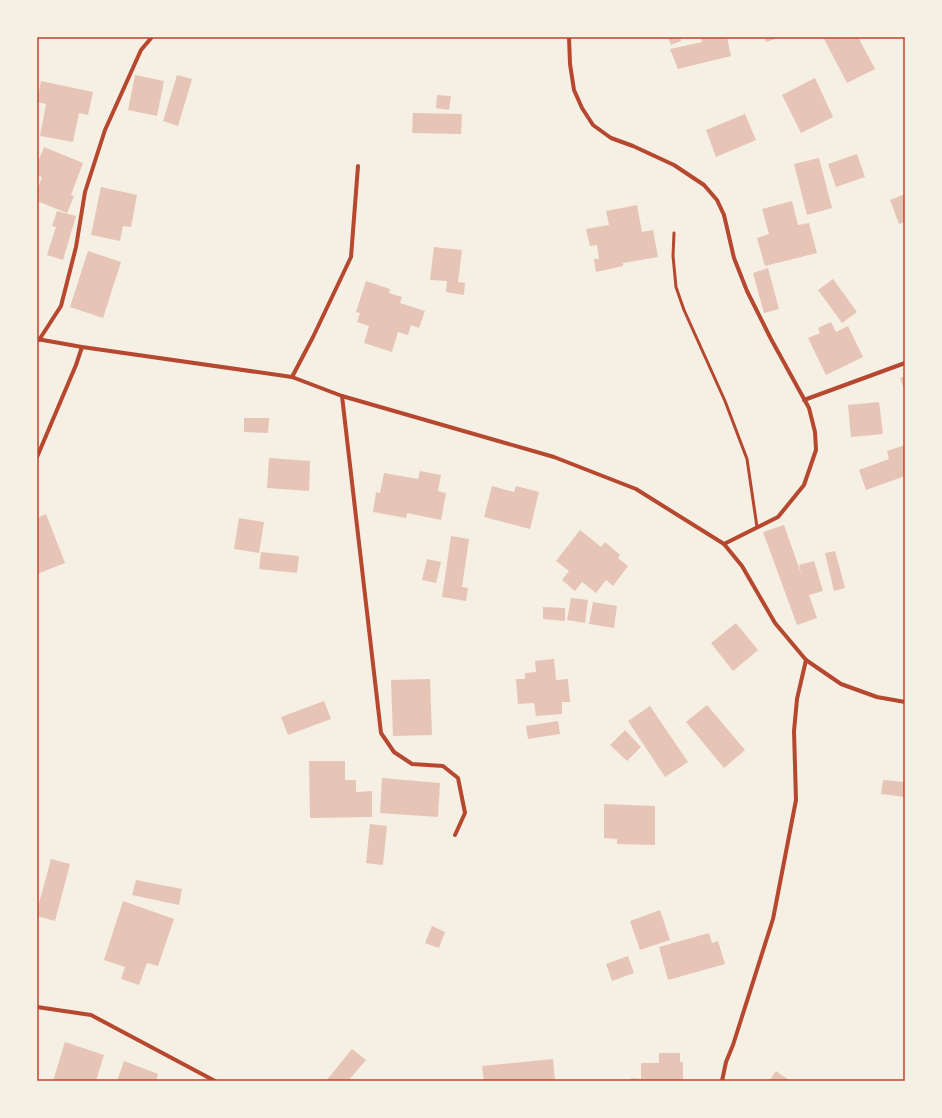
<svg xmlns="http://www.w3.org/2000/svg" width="942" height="1118" viewBox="0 0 942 1118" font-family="Roboto,sans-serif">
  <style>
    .building { fill: #e6c5b7 }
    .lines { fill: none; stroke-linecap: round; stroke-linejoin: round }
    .service { stroke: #b5482f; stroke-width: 3 }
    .minor { stroke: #b5482f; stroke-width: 4 }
    .neatline { fill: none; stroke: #b5482f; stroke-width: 1.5 }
  </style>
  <rect width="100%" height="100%" fill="#f6efe4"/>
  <!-- building -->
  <g class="building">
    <path d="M668 37H680L681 41 671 45Z"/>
    <path d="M701 37H727L731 56 678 69 670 49 702 42Z"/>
    <path d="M765 37H781L766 42Z"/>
    <path d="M828 37H858L875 69 847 83 824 39Z"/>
    <path d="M135 75 164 81 157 116 128 110Z"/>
    <path d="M177 75 192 79 178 126 163 121Z"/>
    <path d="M815 78 833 117 801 133 782 95Z"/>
    <path d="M41 81 93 92 88 115 79 113 73 142 40 136 46 104 37 102Z"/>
    <path d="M437 95 451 96 449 110 436 108Z"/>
    <path d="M413 113 462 114 461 134 412 133Z"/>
    <path d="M745 114 756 140 716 157 706 130Z"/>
    <path d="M44 147 83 163 71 195 74 196 67 213 37 201V191L42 177 37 175V165Z"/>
    <path d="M857 154 865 177 836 187 828 164Z"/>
    <path d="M819 158 832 208 807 215 794 164Z"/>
    <path d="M101 187 137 195 131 227 123 226 120 241 91 235Z"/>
    <path d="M905 194V222L899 224 890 200Z"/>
    <path d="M792 201 798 225 809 223 817 253 765 266 757 238 769 234 762 209Z"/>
    <path d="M637 205 642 232 653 230 658 257 623 263V266L596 272 594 259H599L597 245 590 246 586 229 609 225 606 211Z"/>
    <path d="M57 211 76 216 63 260 47 255 56 227 52 226Z"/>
    <path d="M434 247 462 250 458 282 465 283 464 295 446 292 447 281 430 280Z"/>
    <path d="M88 251 121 262 103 318 70 307Z"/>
    <path d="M768 268 779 309 764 313 753 273Z"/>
    <path d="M833 279 857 312 842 323 818 290Z"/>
    <path d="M366 281 390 289 389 293 402 297 400 303 425 311 419 328 411 325 408 335 398 332 392 352 364 343 369 326 357 322 360 313 356 312Z"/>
    <path d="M831 322 836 332 848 326 863 357 826 375 808 338 820 333 818 328Z"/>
    <path d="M905 376V392L900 378Z"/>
    <path d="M879 402 883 434 851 437 848 405Z"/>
    <path d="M244 418H269L268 433 244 432Z"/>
    <path d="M905 445V476L866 490 859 470 889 459 887 451Z"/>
    <path d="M269 458 310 461 309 491 267 488Z"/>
    <path d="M420 471 441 475 438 491 446 493 441 520 407 513 406 518 373 512 376 492 380 493 384 473 418 479Z"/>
    <path d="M492 486 514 492 516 486 539 492 530 529 484 517Z"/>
    <path d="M46 514 65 563 37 574V518Z"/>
    <path d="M239 518 264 522 259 553 234 549Z"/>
    <path d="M784 525 802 576 799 565 814 561 823 591 809 595 817 618 797 625 763 532Z"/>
    <path d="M580 530 601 547 605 542 620 555 618 558 628 566 613 586 606 580 596 593 582 582 575 591 562 580 569 571 556 561Z"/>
    <path d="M451 536 469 539 462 587 468 588 466 601 442 597Z"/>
    <path d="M835 551 845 588 834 591 825 553Z"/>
    <path d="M261 552 299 556 297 573 259 569Z"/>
    <path d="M427 559 441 562 436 583 422 580Z"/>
    <path d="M571 598 588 600 585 623 567 620Z"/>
    <path d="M593 602 617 606 614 628 589 624Z"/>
    <path d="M543 607 565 608V621L543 619Z"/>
    <path d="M736 623 758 650 733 671 711 643Z"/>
    <path d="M554 659 556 680 568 679 570 702H562V714L536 716 534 703 518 704 516 679H525V673L536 672 535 661Z"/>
    <path d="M430 679 432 735 393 736 391 680Z"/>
    <path d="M324 701 331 719 288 735 281 717Z"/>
    <path d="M707 705 745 750 724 768 686 722Z"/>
    <path d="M650 706 688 762 665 777 628 721Z"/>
    <path d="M558 721 560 734 528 739 526 726Z"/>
    <path d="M625 730 641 747 627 761 610 745Z"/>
    <path d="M309 761H345V780H356V792L372 791V817L310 818Z"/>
    <path d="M382 778 440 783 438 817 380 813Z"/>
    <path d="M883 780 905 782V797L881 794Z"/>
    <path d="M604 804 655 806V845L617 844V839L604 838Z"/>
    <path d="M370 824 387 826 383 865 366 863Z"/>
    <path d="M51 859 70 864 55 921 37 916V911Z"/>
    <path d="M136 880 182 889 179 905 132 895Z"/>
    <path d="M123 901 174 919 158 966 147 963 139 985 121 979 125 967 104 960Z"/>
    <path d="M660 910 670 940 640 950 630 921Z"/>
    <path d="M432 926 445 932 439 948 425 943Z"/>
    <path d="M709 933 712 943 718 941 725 964 668 980 659 947Z"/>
    <path d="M628 956 634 973 612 981 606 964Z"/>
    <path d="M65 1042 104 1055 96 1081H53Z"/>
    <path d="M352 1049 366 1060 348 1081H326Z"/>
    <path d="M659 1053H680V1062H683V1081H631V1078L641 1079V1063H659Z"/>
    <path d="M553 1059 555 1081H484L482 1066Z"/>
    <path d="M124 1061 158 1074 156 1081H117Z"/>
    <path d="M776 1071 790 1081H769Z"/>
  </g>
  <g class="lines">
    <!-- service -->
    <path class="service" d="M674 233 673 256 676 287 684 310 725 401 747 459 757 527"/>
    <!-- minor -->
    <g class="minor">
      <path d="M569 37 570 64 574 90 582 108 593 125 611 138 633 146 674 165 704 185 717 200 724 215 734 258 747 291 771 339 809 408 815 432 816 450 804 485 778 517 724 544"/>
      <path d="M37 339 82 347 292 377 342 396 554 457 636 489 724 544 742 566 775 623 806 660 841 684 877 697 905 702"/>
      <path d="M39 340 61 306 76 247 85 192 105 130 141 50 152 37"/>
      <path d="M292 377 313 337 351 257 358 166"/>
      <path d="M342 396 381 733 394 752 412 764 443 766 458 778 465 813 455 835"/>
      <path d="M804 400 905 363"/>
      <path d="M37 457 76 365 82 347"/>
      <path d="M37 1007 91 1015 215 1081"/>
      <path d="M722 1081 726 1062 733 1045 773 919 796 800 794 731 797 699 806 660"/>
    </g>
  </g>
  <!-- border -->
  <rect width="942" height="1118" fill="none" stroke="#f6efe4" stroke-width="76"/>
  <rect x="38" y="38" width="866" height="1042" class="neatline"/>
</svg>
